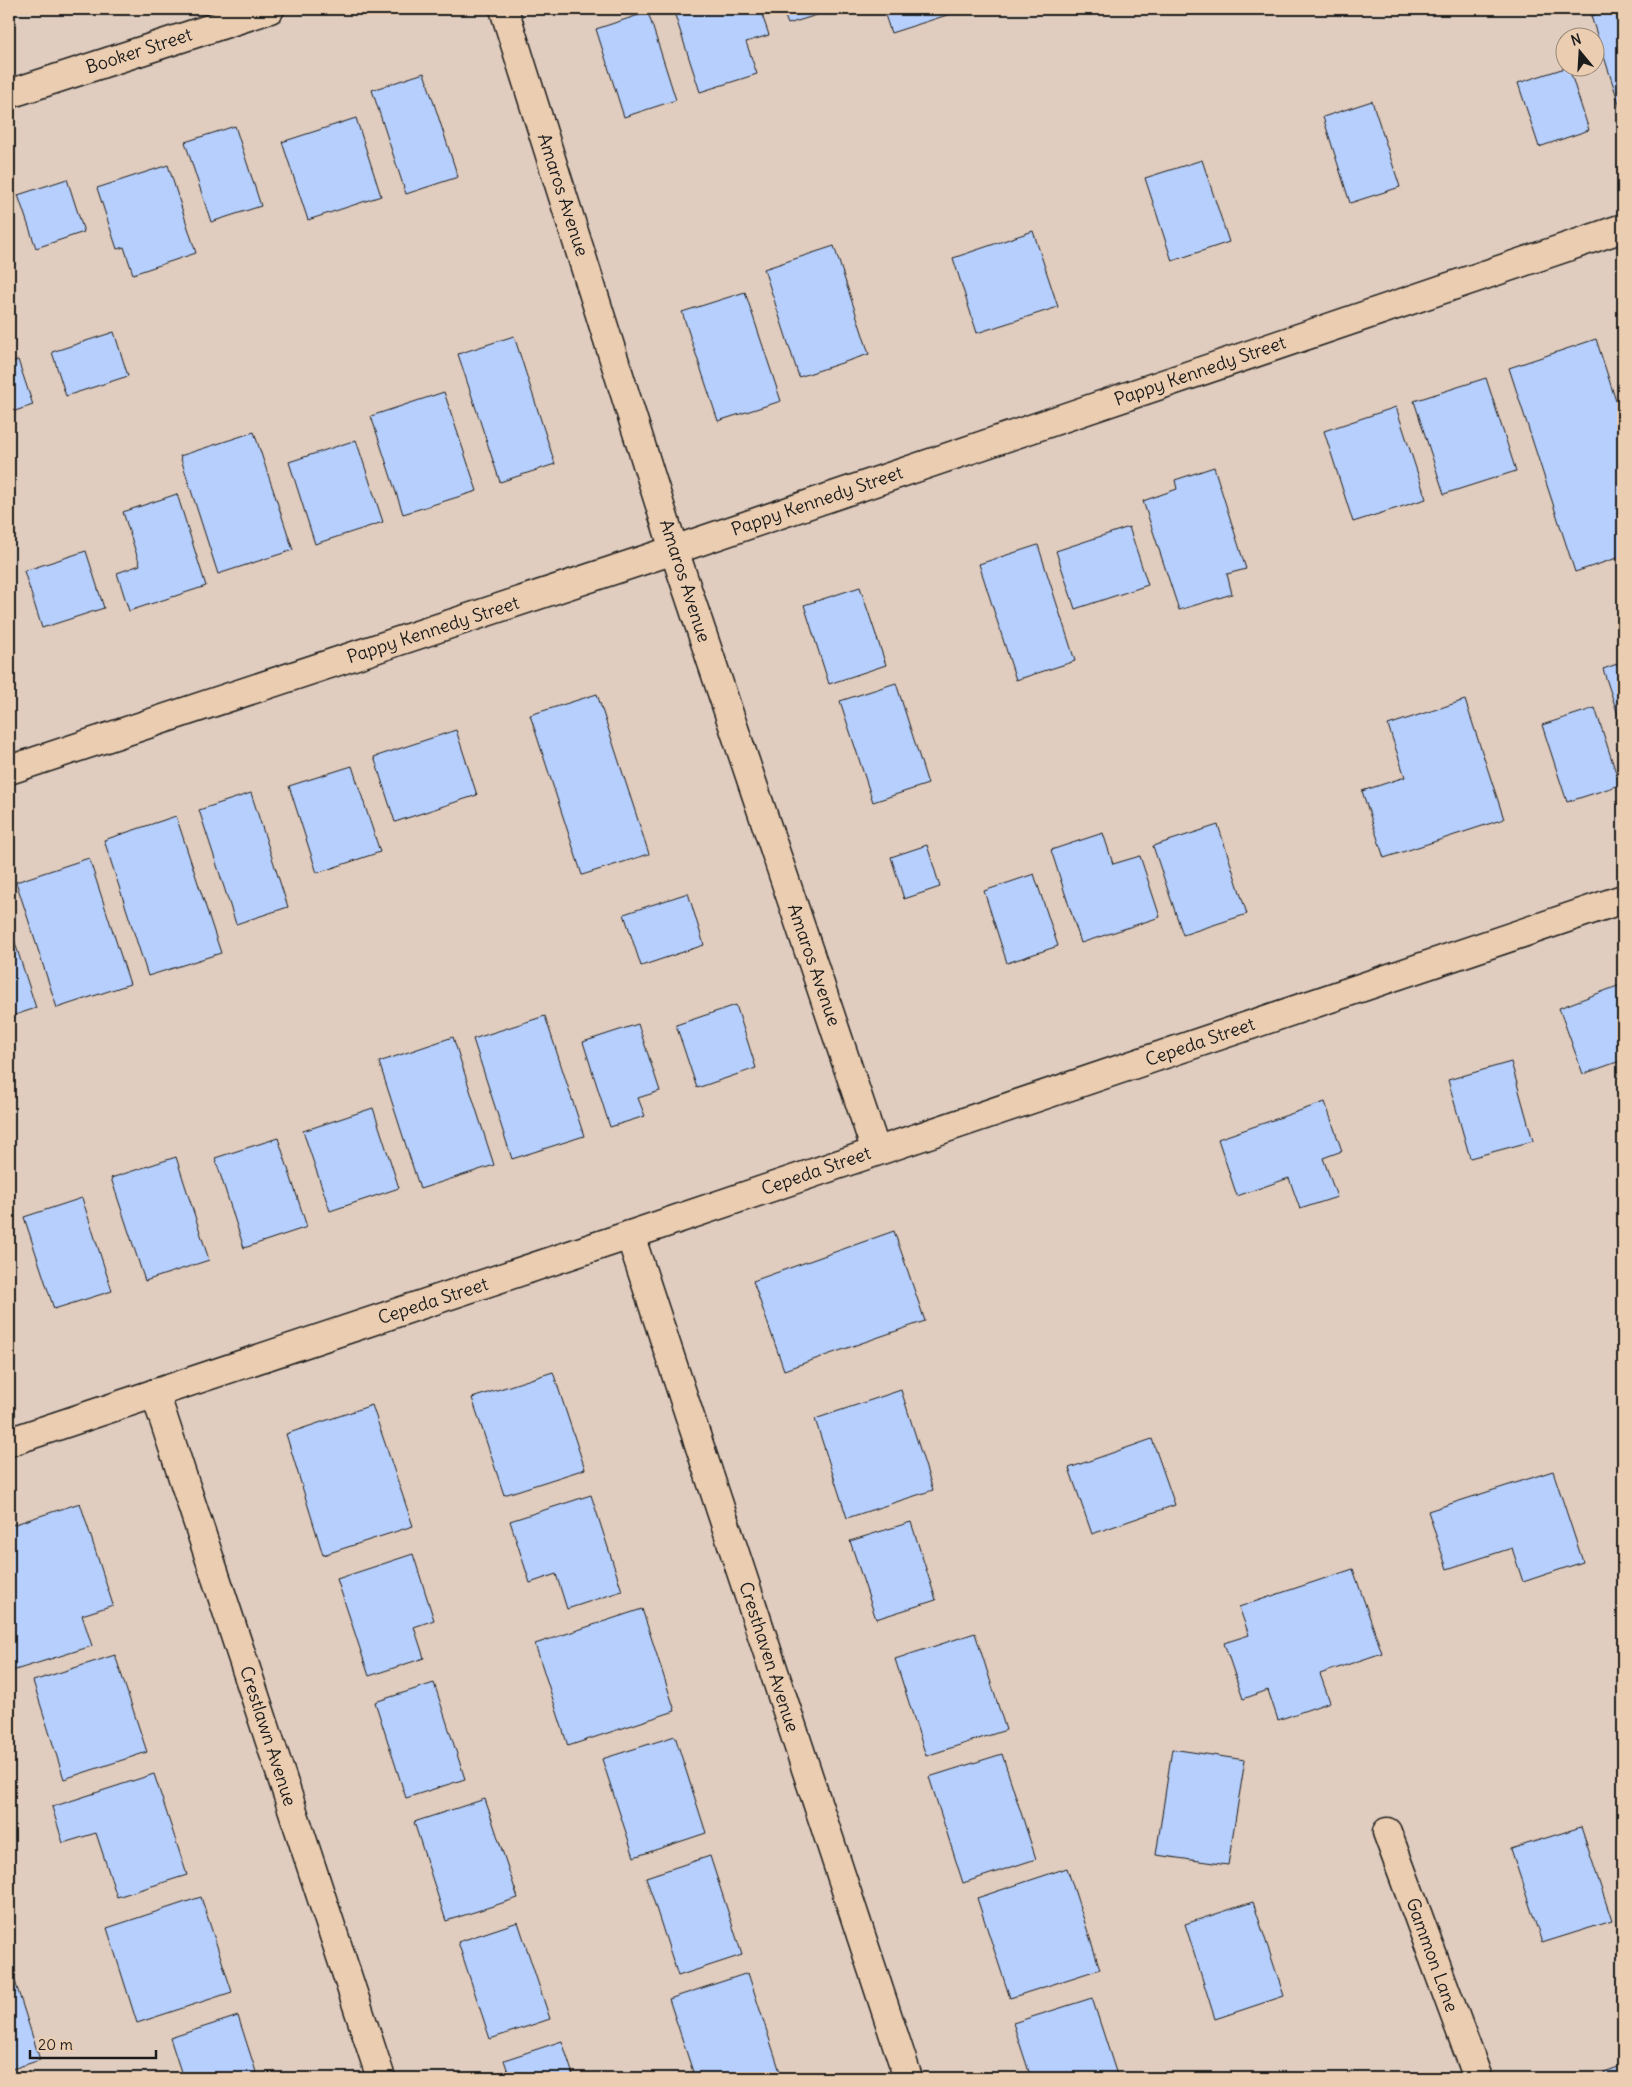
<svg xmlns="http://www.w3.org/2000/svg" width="1632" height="2087" viewBox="0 0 1632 2087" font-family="Delius,sans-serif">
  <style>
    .building { fill: #b6cffd; stroke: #1c1c1c }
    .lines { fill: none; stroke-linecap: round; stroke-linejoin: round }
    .minor-casing { stroke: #1c1c1c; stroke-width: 31 }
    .minor { stroke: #ebcdb1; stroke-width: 28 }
    .labels { text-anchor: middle; stroke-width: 4; stroke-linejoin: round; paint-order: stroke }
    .street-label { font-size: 18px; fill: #1c1c1c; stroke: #ebcdb1 }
  </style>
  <rect width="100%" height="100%" fill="#e0cdc0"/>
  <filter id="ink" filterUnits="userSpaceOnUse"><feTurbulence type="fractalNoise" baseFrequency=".02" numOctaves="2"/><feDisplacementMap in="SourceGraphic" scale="10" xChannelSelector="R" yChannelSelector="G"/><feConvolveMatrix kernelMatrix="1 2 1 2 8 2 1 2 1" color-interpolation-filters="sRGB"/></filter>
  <g filter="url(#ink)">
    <!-- building -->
    <g class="building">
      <path d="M673 9H760L769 35 746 42 757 74 700 92Z"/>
      <path d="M782 9H836L788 24Z"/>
      <path d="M883 9H966L891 33Z"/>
      <path d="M1612 9H1623V116L1591 16Z"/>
      <path d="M648 12 676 100 624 117 596 29Z"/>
      <path d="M1565 68H1569L1589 130 1539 147 1518 83Z"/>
      <path d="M424 73 458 177 406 194 372 90Z"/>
      <path d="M1372 101 1400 187 1350 203 1323 117Z"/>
      <path d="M356 118 381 196 308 220 282 142Z"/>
      <path d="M235 126 261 206 211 222 185 142Z"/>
      <path d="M1202 160 1229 242 1172 261 1145 178Z"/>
      <path d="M168 165 196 253 133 274 124 247 117 249 97 188Z"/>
      <path d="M67 179 84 232 36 248 18 195Z"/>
      <path d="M1033 231 1058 307 977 333 953 258Z"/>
      <path d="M834 246 869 354 799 377 764 269Z"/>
      <path d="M745 292 781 401 718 421 682 312Z"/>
      <path d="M114 332 128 376 66 396 52 352Z"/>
      <path d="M514 336 555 464 500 482 458 354Z"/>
      <path d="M1596 339 1623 423V556L1575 572 1509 368Z"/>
      <path d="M18 360 33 405 9 413V363Z"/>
      <path d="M1486 378 1516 471 1444 494 1414 401Z"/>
      <path d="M444 392 477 491 403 514 371 416Z"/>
      <path d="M1396 407 1426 499 1353 522 1324 431Z"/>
      <path d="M254 432 293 550 218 574 180 456Z"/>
      <path d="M356 440 383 522 315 544 289 462Z"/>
      <path d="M1214 467 1246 569 1227 574 1232 594 1179 610 1143 501 1177 489 1175 480Z"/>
      <path d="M177 494 206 586 129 611 117 573 140 565 123 512Z"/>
      <path d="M1129 527 1148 585 1075 609 1056 551Z"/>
      <path d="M1038 545 1075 661 1016 680 979 564Z"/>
      <path d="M86 551 104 608 42 628 24 571Z"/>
      <path d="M860 587 886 665 829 684 804 605Z"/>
      <path d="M1623 662V730L1603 669Z"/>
      <path d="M896 683 928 784 873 802 840 701Z"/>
      <path d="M597 694 649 854 582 875 530 715Z"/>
      <path d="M1465 700 1504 819 1384 858 1362 791 1405 777 1388 725Z"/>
      <path d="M1595 708 1620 785 1567 802 1542 725Z"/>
      <path d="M456 730 477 795 395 822 374 757Z"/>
      <path d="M352 766 380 852 317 873 289 786Z"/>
      <path d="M251 793 288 907 236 924 199 810Z"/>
      <path d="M176 816 221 953 148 976 104 840Z"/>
      <path d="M1218 825 1247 914 1183 935 1153 846Z"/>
      <path d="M1103 833 1113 864 1140 856 1160 917 1081 943 1051 850Z"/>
      <path d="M927 845 940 887 904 899 891 857Z"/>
      <path d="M89 858 130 984 57 1008 16 882Z"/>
      <path d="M1034 874 1058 946 1007 963 984 891Z"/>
      <path d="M688 893 704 945 641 966 624 914Z"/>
      <path d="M9 924 36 1008 9 1017Z"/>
      <path d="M1623 984V1060L1583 1074 1559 1008Z"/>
      <path d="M736 1005 756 1068 697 1088 676 1025Z"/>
      <path d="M545 1016 584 1136 512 1159 473 1039Z"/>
      <path d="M638 1024 660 1091 638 1098 645 1116 610 1127 583 1042Z"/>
      <path d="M453 1037 494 1165 420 1189 379 1062Z"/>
      <path d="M1511 1062 1533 1141 1470 1158 1448 1080Z"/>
      <path d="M1325 1102 1342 1151 1323 1158 1337 1197 1300 1209 1289 1178 1237 1196 1218 1139Z"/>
      <path d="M373 1108 399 1188 330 1211 303 1131Z"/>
      <path d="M278 1138 307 1227 244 1248 215 1158Z"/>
      <path d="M176 1157 209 1260 145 1281 111 1178Z"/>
      <path d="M82 1198 112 1291 54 1309 24 1217Z"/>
      <path d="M894 1231 925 1321 784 1370 753 1281Z"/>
      <path d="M553 1372 585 1469 504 1495 472 1398Z"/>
      <path d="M901 1390 933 1490 847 1518 815 1419Z"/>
      <path d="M372 1405 413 1526 323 1555 286 1434Z"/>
      <path d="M1152 1439 1175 1505 1092 1534 1069 1468Z"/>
      <path d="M1553 1471 1583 1562 1523 1582 1512 1548 1447 1569 1428 1511Z"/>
      <path d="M591 1495 622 1591 567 1609 556 1574 530 1583 510 1521Z"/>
      <path d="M80 1503 113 1605 82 1615 92 1646 9 1672V1526Z"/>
      <path d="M911 1522 936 1600 876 1619 850 1541Z"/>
      <path d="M413 1554 434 1620 414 1627 424 1658 369 1676 337 1579Z"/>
      <path d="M1353 1569 1382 1653 1320 1674 1330 1702 1278 1720 1268 1690 1243 1699 1224 1643 1249 1635 1239 1607Z"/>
      <path d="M642 1609 675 1711 568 1746 535 1644Z"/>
      <path d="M975 1633 1006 1730 926 1756 895 1659Z"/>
      <path d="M115 1655 147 1752 64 1779 33 1681Z"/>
      <path d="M434 1683 465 1779 406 1798 375 1702Z"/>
      <path d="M675 1736 706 1833 634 1857 602 1759Z"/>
      <path d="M1172 1749 1245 1760 1228 1865 1156 1855Z"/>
      <path d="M1002 1754 1036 1859 963 1883 929 1777Z"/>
      <path d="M154 1774 187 1875 117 1897 96 1833 63 1843 52 1807Z"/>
      <path d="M485 1799 518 1898 446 1921 414 1822Z"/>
      <path d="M1581 1827 1612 1921 1542 1943 1511 1849Z"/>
      <path d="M710 1856 742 1955 678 1976 646 1877Z"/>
      <path d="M1067 1868 1100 1969 1010 1998 977 1898Z"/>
      <path d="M201 1897 232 1992 137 2023 107 1928Z"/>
      <path d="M1253 1902 1284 1996 1215 2019 1185 1924Z"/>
      <path d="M518 1922 550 2019 490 2039 458 1942Z"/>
      <path d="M9 1962 40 2060 9 2070Z"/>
      <path d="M748 1973 782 2078H695L669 1999Z"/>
      <path d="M1092 1998 1118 2078H1031L1013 2023Z"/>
      <path d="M238 2016 258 2078H183L170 2038Z"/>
      <path d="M562 2041 574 2078H510L504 2060Z"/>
      <path d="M1623 2065V2078H1605L1603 2072Z"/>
    </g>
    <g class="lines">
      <!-- minor casing -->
      <g class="minor-casing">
        <g id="minor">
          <path d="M504 9 674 550 876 1151"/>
          <path d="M9 94 270 9"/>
          <path d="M9 770 674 550 1623 228"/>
          <path d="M630 1235 908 2078"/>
          <path d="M155 1393 381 2078"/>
          <path d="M9 1442 630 1235 1623 899"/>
          <path d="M1387 1832 1478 2078"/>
        </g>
      </g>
      <!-- minor -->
      <use href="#minor" class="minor"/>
    </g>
  </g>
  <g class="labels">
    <!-- street labels -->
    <g class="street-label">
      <text transform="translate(139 51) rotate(-18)" y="6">Booker Street</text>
      <text transform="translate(563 195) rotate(72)" y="6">Amaros Avenue</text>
      <text transform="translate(1200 371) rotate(-19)" y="6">Pappy Kennedy Street</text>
      <text transform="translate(817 501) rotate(-19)" y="6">Pappy Kennedy Street</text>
      <text transform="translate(685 581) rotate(72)" y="6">Amaros Avenue</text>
      <text transform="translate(433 630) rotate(-18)" y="6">Pappy Kennedy Street</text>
      <text transform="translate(814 965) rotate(71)" y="6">Amaros Avenue</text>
      <text transform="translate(1200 1042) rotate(-19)" y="6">Cepeda Street</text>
      <text transform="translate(816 1171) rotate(-19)" y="6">Cepeda Street</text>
      <text transform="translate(433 1301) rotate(-18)" y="6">Cepeda Street</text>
      <text transform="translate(769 1657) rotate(72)" y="6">Cresthaven Avenue</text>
      <text transform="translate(268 1736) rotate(72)" y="6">Crestlawn Avenue</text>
      <text transform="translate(1432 1955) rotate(70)" y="6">Gammon Lane</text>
    </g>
  </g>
  <!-- margin -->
  <rect width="1632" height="2087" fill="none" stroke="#ebcdb1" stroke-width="30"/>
  <rect x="15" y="15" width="1602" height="2057" fill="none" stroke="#1c1c1c" stroke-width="2" filter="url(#ink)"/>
  <!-- north arrow -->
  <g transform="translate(1580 52) rotate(342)"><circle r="24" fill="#ebcdb1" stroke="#988675"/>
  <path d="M0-4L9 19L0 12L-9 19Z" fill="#1c1c1c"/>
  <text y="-8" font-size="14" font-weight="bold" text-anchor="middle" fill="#1c1c1c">N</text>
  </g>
  <!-- scale -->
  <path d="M30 2050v8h126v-8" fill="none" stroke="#1c1c1c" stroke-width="2.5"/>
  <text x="38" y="2050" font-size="15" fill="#1c1c1c" stroke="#ebcdb1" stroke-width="4" paint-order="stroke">20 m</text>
</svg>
